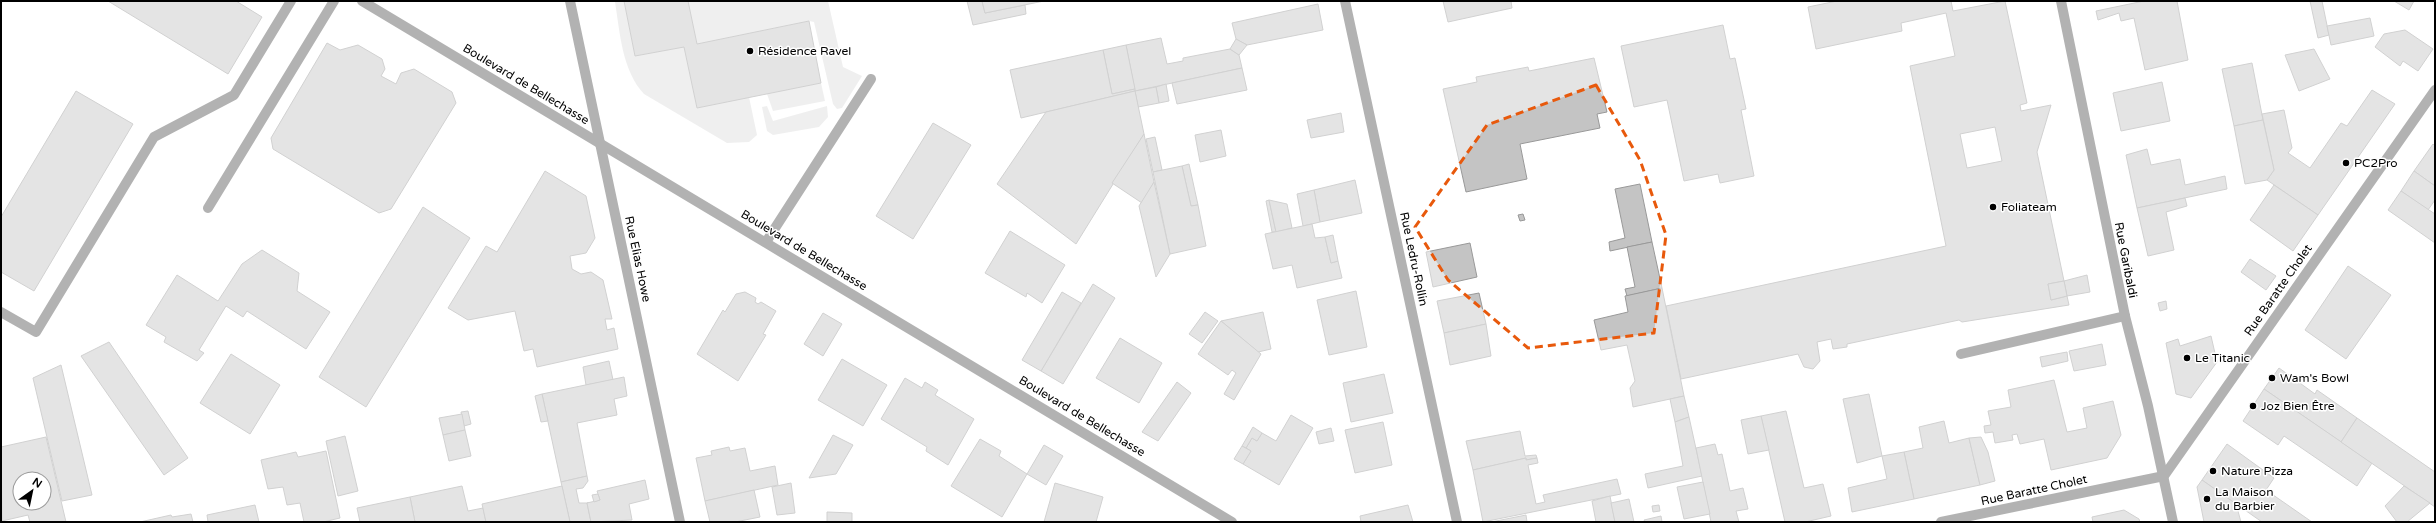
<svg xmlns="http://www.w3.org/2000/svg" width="2436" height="523" viewBox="0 0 2436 523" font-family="'Varela Round',sans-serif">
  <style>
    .green { fill: #dcdcdc }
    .building { fill: #c4c4c4; stroke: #999; fill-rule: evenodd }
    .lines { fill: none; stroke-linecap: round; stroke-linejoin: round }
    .minor { stroke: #555; stroke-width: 10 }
    .marked { fill: none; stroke: #e8590c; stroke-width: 3; stroke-dasharray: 8 5; stroke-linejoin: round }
    .poi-dot { fill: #000; stroke: #fff; stroke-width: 1.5 }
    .labels { text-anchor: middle; stroke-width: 3; stroke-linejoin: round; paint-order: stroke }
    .poi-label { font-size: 12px; fill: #000; stroke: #fff; text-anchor: start }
    .street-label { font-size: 12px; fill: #000; stroke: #fff }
  </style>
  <rect width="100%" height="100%" fill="#fff"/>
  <!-- green -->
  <g class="green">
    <path d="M624 1 635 56 684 47 697 108 749 97 757 135 749 142 727 143 644 94C622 70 620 33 615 2Z"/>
    <path d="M688 1H828L843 67 862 76 842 108 837 109 833 104 814 22 809 21 697 44Z"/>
    <path d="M821 83 825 101 773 111 767 94Z"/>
    <path d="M767 106 773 121 827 106 828 117 819 127 773 135 767 131 762 107Z"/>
  </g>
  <!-- building -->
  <g class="building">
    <path d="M108 1H236L262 17 228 74Z"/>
    <path d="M624 1H688L697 44 809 21 821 83 697 108 684 47 635 56Z"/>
    <path d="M967 1H982L985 13 1025 5 1026 14 973 25Z"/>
    <path d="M982 1H1044L985 13Z"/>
    <path d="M1443 1H1511L1512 8 1448 22Z"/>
    <path d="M1837 1H1951L1953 11 2005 1 2027 103 2020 105 2021 111 2051 105 2037 152 2064 281 2048 284 2051 300 2067 296 2069 305 1962 322 1959 320 1847 344V347L1833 349 1831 339 1817 342 1820 361 1813 369 1804 367 1798 354 1681 379 1666 306 1946 246 1910 66 1955 56 1946 13 1901 23 1902 31 1816 49 1808 7ZM1995 127 2002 161 1967 168 1960 134Z"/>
    <path d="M2144 1H2177L2188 60 2145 70 2134 18 2121 21 2119 13 2098 20 2096 11Z"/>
    <path d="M2310 1H2322L2329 35 2318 38Z"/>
    <path d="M2394 1H2414L2409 10Z"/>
    <path d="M1318 4 1323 30 1247 45 1236 39 1232 23Z"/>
    <path d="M2370 18 2374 36 2331 45 2327 26Z"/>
    <path d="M1723 25 1730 59 1735 58 1746 109 1741 110 1754 176 1720 183 1718 174 1684 181 1667 100 1634 107 1621 46Z"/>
    <path d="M2405 30 2433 49 2418 71 2403 61 2400 66 2375 47 2384 34Z"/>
    <path d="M1161 38 1167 64 1183 61V58L1230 49 1239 55 1242 68 1135 91 1126 45Z"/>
    <path d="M1236 39 1247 45 1239 55 1230 49Z"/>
    <path d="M327 43 340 50 358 45 382 59 385 69 381 76 396 84 401 73 414 69 452 92 456 103 391 209 379 213 273 149 271 138Z"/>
    <path d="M1126 45 1135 89 1112 94 1103 50Z"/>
    <path d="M2314 49 2330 79 2299 91 2285 55Z"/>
    <path d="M1103 50 1112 94 1135 89V91L1021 118 1010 70Z"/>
    <path d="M1594 58 1607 112 1597 114 1600 128 1520 144 1527 179 1466 192 1443 89 1477 82 1476 77 1528 67 1529 71Z"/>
    <path d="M2252 63 2263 120 2234 126 2222 69Z"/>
    <path d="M1242 68 1247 90 1177 104 1172 83Z"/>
    <path d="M2162 82 2170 121 2121 131 2113 93Z"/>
    <path d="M1166 84 1169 101 1159 103 1156 87Z"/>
    <path d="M1156 87 1159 103 1138 107 1135 91Z"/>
    <path d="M2372 90 2395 104 2318 215 2267 180 2274 170 2262 114 2284 110 2292 148 2288 153 2310 168 2341 123 2347 126Z"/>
    <path d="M76 91 133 124 34 291 1 272V217Z"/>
    <path d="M1135 91 1144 134 1076 244 997 184 1046 112Z"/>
    <path d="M1341 113 1344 132 1311 138 1307 120Z"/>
    <path d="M2263 120 2274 170 2267 180 2245 184 2234 126Z"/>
    <path d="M933 123 971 145 913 239 876 216Z"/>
    <path d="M1221 130 1226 156 1200 162 1195 135Z"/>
    <path d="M1144 134 1154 182 1142 203 1112 183Z"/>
    <path d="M1155 137 1162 170 1153 172 1146 139Z"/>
    <path d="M2433 144 2435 146V186L2414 171Z"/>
    <path d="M2147 149 2151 165 2180 159 2185 185 2225 176 2227 189 2137 208 2126 155Z"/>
    <path d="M1189 164 1198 205 1191 206 1182 166Z"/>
    <path d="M1182 166 1191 206 1198 205 1206 246 1170 254 1153 172Z"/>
    <path d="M545 171 586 196 595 238 586 253 570 256 572 269 581 274 591 272 603 280 612 319H605L607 330 614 328 618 349 537 367 533 349 524 351 515 311 468 320 448 308 486 246 497 252Z"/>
    <path d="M2414 171 2435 186V200L2428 210 2401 191Z"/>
    <path d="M1355 180 1362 213 1320 222 1314 190Z"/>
    <path d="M1154 182 1170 254 1156 277 1139 206Z"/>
    <path d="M1640 184 1652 242 1610 251 1609 242 1625 238 1615 189Z"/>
    <path d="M2274 185 2318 215 2293 251 2250 220Z"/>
    <path d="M1314 190 1320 222 1303 226 1297 194Z"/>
    <path d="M2401 191 2435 214V243L2388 210Z"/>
    <path d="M2185 198 2187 206 2166 212 2174 250 2148 256 2137 208Z"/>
    <path d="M1269 200 1276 232H1272L1266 201Z"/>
    <path d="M1269 200 1287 204 1292 228 1276 232Z"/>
    <path d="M423 207 470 238 366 407 319 377Z"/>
    <path d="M1523 214 1525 220 1520 221 1518 215Z"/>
    <path d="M1312 224 1315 238 1325 237 1331 263 1338 261 1342 278 1297 288 1292 265 1273 269 1265 234Z"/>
    <path d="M1010 231 1065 265 1042 303 1027 293 1026 297 985 273Z"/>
    <path d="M1333 235 1338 261 1331 263 1325 237Z"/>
    <path d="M1652 242 1662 288 1627 296 1625 289 1635 287 1627 247Z"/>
    <path d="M1470 243 1477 277 1433 287 1426 252Z"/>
    <path d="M262 250 299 273 297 291 330 312 306 349 247 311 243 317 226 306 199 350 204 353 197 361 164 342 166 337 146 325 177 275 218 301 242 264Z"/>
    <path d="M2250 259 2276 276 2266 290 2241 272Z"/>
    <path d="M2348 266 2391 295 2346 359 2305 330Z"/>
    <path d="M2087 275 2090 292 2067 296 2064 281Z"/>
    <path d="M2064 281 2067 296 2051 300 2048 284Z"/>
    <path d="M1093 284 1115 298 1063 384 1041 371Z"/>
    <path d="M1662 288 1684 396 1633 407 1630 388 1635 381 1627 345 1601 350 1594 320 1628 312 1625 296Z"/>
    <path d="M1356 291 1367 347 1329 355 1317 300Z"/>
    <path d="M745 292 756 298 755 302 758 304 761 302 776 311 763 334 766 335 738 381 697 354 723 310 725 312 736 294Z"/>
    <path d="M1062 292 1081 303 1041 371 1022 360Z"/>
    <path d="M1479 293 1486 324 1444 333 1437 301Z"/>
    <path d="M2166 301 2167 309 2160 311 2158 303Z"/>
    <path d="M1205 312 1218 321 1202 343 1189 334Z"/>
    <path d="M1263 312 1271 349 1258 352 1221 321Z"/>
    <path d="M823 313 842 324 823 356 804 344Z"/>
    <path d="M1221 321 1261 354 1234 400 1224 394 1236 373 1232 370 1228 375 1198 354Z"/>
    <path d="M1486 324 1491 356 1450 365 1444 333Z"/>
    <path d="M2211 336 2217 362 2191 398 2176 394 2166 343 2178 339 2180 346Z"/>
    <path d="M1120 338 1162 363 1139 403 1096 378Z"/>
    <path d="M109 342 188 458 164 475 81 356Z"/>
    <path d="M2102 344 2106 365 2074 371 2069 351Z"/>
    <path d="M2067 352 2068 361 2042 367 2040 357Z"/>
    <path d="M231 354 280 385 250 434 200 403Z"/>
    <path d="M842 359 887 385 863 426 818 400Z"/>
    <path d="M609 361 613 380 586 385 583 367Z"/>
    <path d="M61 365 92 495 62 501 33 378Z"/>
    <path d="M2279 368 2315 394 2317 390 2357 418 2341 442 2264 389Z"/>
    <path d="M1384 374 1393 413 1351 422 1343 383Z"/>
    <path d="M624 377 627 396 614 399 617 415 577 423 587 476 561 482 542 394Z"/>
    <path d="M905 378 922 388 925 382 938 390 935 395 974 419 948 465 926 451 927 447 881 419Z"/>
    <path d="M2054 380 2067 432 2087 428 2083 408 2113 401 2121 435 2107 458 2051 470 2044 439 2020 444 2017 434 2012 435 2013 440 1995 443 1993 432 1985 433 1984 426 1991 425 1988 411 2011 407 2008 390Z"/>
    <path d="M1177 382 1191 393 1158 441 1142 432Z"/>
    <path d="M2264 389 2372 463 2357 486 2284 436 2278 445 2243 421Z"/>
    <path d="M542 394 548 421 541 422 535 396Z"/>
    <path d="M1869 394 1882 456 1857 463 1843 399Z"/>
    <path d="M1684 396 1689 417 1675 422 1670 399Z"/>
    <path d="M468 411 471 424 464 426 461 412Z"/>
    <path d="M1786 411 1804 488 1823 484 1831 516 1805 522H1785L1761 416Z"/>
    <path d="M462 414 465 430 443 435 439 418Z"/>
    <path d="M1291 415 1313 428 1279 485 1243 464 1251 451 1246 448 1252 438 1257 441 1262 433 1276 441Z"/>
    <path d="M1761 416 1769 450 1748 454 1741 420Z"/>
    <path d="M1689 417 1702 476 1648 488 1645 474 1683 466 1675 422Z"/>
    <path d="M2357 418 2435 472V507L2341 442Z"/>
    <path d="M1944 421 1949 443 1969 438 1980 485 1914 499 1904 452 1923 448 1919 427Z"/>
    <path d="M1383 422 1392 465 1355 473 1345 430Z"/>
    <path d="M1253 427 1262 433 1257 441 1252 438 1246 448 1242 446Z"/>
    <path d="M1331 428 1334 441 1319 444 1316 432Z"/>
    <path d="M465 430 471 456 449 461 443 435Z"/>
    <path d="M1520 431 1525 456 1536 455 1537 458 1526 460V458L1473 470 1466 441Z"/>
    <path d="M833 435 853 445 836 474 809 478Z"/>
    <path d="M345 436 358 491 338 496 326 441Z"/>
    <path d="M46 437 66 522H30L28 515 2 521 1 447ZM20 479H44V503H20Z"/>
    <path d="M1981 437 1988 452 1995 481 1980 485 1969 438Z"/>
    <path d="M980 439 1001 451 999 456 1027 474 1002 517 951 486Z"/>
    <path d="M1715 444 1718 455 1722 454 1730 491 1743 488 1748 509 1736 511 1739 522H1711L1696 448Z"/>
    <path d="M2227 444 2274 478 2266 490 2312 522H2262L2202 480Z"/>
    <path d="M1044 445 1063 456 1046 485 1027 474Z"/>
    <path d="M1242 446 1251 451 1243 464 1234 459Z"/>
    <path d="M729 447 730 451 745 448 750 471 775 466 778 485 705 501 696 458 712 455 711 451Z"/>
    <path d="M326 451 340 518 323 522H304L300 503 287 505 283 487 268 489 261 460 296 452 298 457Z"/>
    <path d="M1904 452 1914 499 1852 512 1848 488 1887 479 1882 456Z"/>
    <path d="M1526 458V460L1537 458 1538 463 1528 465 1536 504 1545 502 1543 495 1617 479 1621 494 1483 522 1473 470Z"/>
    <path d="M587 476 588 481 583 488 576 489 579 503H589H587L591 522H570L561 482Z"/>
    <path d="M645 480 649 499 629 504 632 520 591 522 587 503 600 500 597 491Z"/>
    <path d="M2202 480 2236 504 2241 522H2204L2197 487Z"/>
    <path d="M1703 482 1710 514 1684 519 1677 487Z"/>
    <path d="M791 483 795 513 777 515 772 487Z"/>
    <path d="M1055 483 1103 497 1096 522H1044Z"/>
    <path d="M462 486 468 511 483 508 486 522H415L410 497Z"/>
    <path d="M562 486 570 522H486L482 504Z"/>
    <path d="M2404 486 2430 503 2407 522H2397L2385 506Z"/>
    <path d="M754 490 760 517 735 522H710L705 501Z"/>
    <path d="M598 494 600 500 594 502 592 495Z"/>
    <path d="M1610 496 1615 522H1596L1592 501Z"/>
    <path d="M410 497 415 522H360L357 508Z"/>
    <path d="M1629 499 1634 522H1615L1611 503Z"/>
    <path d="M255 505 259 522H208L207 515Z"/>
    <path d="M1408 505 1413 522H1361L1360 516Z"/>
    <path d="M1659 505 1660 511 1653 512 1652 506Z"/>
    <path d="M2124 510 2139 519 2140 522H2093L2092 517Z"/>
    <path d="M827 512 852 513V522H827Z"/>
    <path d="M191 514 193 522H140L171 515 172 517Z"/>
    <path d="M1526 515 1527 522H1491Z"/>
    <path d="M1661 516 1662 522H1645L1644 520Z"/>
  </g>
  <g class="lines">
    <!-- minor -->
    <g class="minor">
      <path d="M362 1 1232 522"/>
      <path d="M570 1 680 522"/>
      <path d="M1345 1 1457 522"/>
      <path d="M2061 1 2125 316 2148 406 2173 522"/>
      <path d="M208 208 334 1"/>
      <path d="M766 242 871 79"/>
      <path d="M1 312 36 332 154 137 234 95 291 1"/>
      <path d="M1961 354 2125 316"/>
      <path d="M1941 522 2164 476 2435 90"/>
    </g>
  </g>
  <!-- marked area -->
  <path d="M0 0H2436V523H0ZM1596 85 1640 160 1666 235 1654 333 1528 348 1448 280 1415 227 1487 125Z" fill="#fff" fill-opacity=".55" fill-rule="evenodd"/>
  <path class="marked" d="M1596 85 1640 160 1666 235 1654 333 1528 348 1448 280 1415 227 1487 125Z"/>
  <!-- markers -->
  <g class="poi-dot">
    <circle cx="750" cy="51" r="4"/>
    <circle cx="2346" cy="163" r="4"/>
    <circle cx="1993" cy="207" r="4"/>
    <circle cx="2187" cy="358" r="4"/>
    <circle cx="2272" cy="378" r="4"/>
    <circle cx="2253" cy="406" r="4"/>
    <circle cx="2213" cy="471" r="4"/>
    <circle cx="2207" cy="499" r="4"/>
  </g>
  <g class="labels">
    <!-- poi labels -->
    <g class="poi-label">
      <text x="758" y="55">Résidence Ravel</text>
      <text x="2354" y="167">PC2Pro</text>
      <text x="2001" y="211">Foliateam</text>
      <text x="2195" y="362">Le Titanic</text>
      <text x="2280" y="382">Wam's Bowl</text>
      <text x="2261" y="410">Joz Bien Être</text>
      <text x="2221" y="475">Nature Pizza</text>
      <text x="2215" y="496">La Maison<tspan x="2215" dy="14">du Barbier</tspan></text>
    </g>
    <!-- street labels -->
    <g class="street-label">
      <text transform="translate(526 84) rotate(31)" y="4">Boulevard de Bellechasse</text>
      <text transform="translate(804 250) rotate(31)" y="4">Boulevard de Bellechasse</text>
      <text transform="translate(638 259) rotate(78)" y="4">Rue Elias Howe</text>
      <text transform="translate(1414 259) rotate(78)" y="4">Rue Ledru-Rollin</text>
      <text transform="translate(2126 260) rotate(79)" y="4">Rue Garibaldi</text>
      <text transform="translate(2278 290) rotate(-55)" y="4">Rue Baratte Cholet</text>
      <text transform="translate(1082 416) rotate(31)" y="4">Boulevard de Bellechasse</text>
      <text transform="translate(2034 490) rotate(-12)" y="4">Rue Baratte Cholet</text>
    </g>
  </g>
  <!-- border -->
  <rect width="2436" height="523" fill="none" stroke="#000000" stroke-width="4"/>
  <!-- north arrow -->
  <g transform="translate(32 491) rotate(33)"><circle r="19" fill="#ffffff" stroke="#999999"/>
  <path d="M0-3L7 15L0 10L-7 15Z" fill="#000000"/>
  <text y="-6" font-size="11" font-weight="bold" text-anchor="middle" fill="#000000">N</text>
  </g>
</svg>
